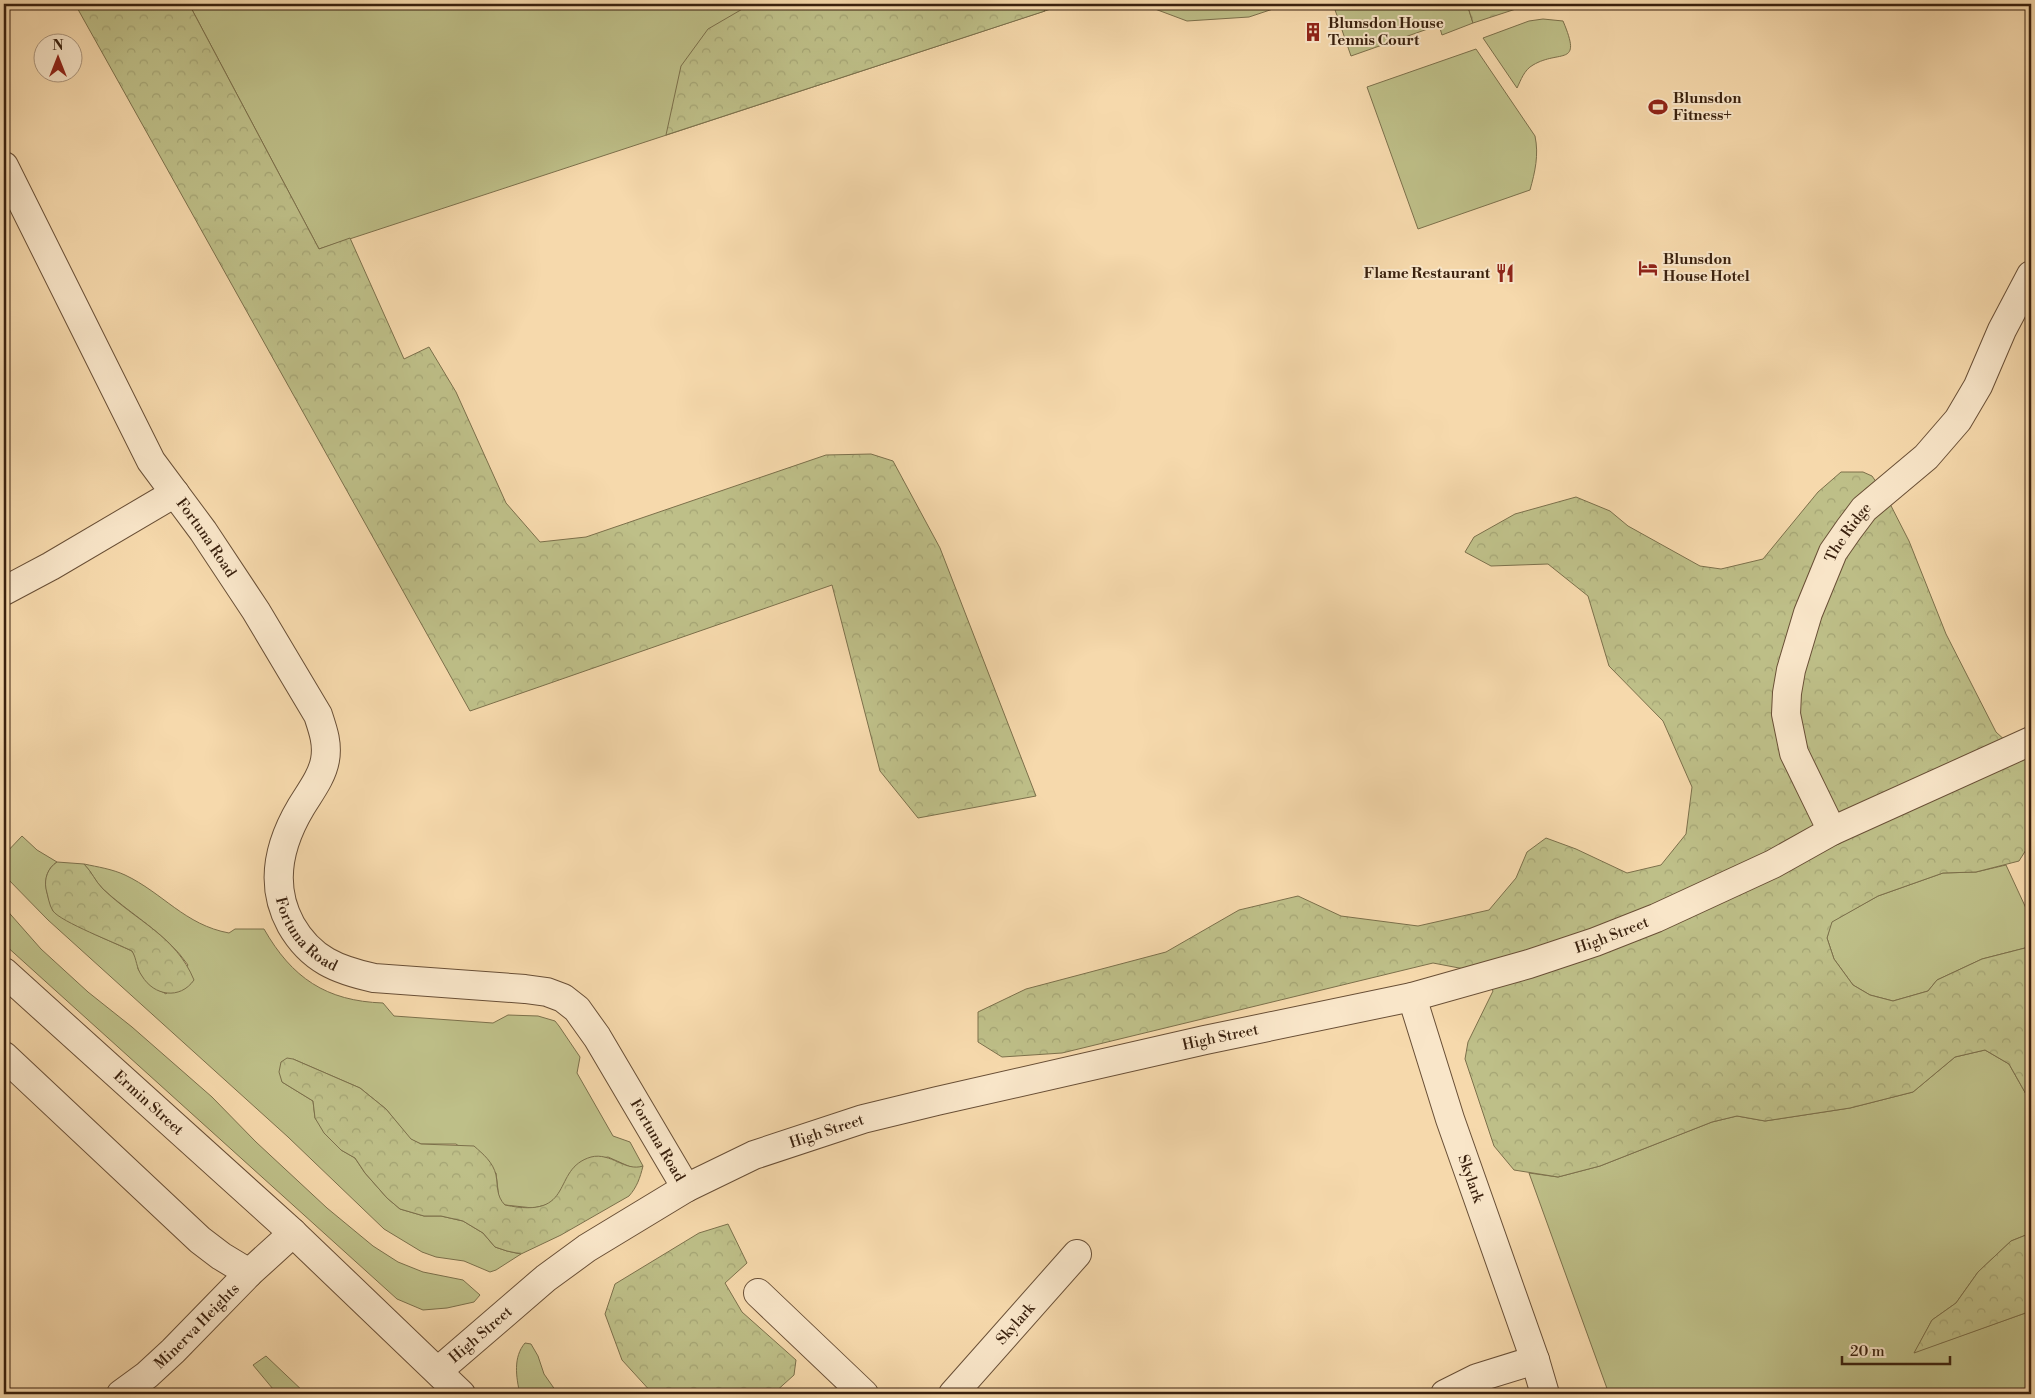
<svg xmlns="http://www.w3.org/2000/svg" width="2035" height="1398" viewBox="0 0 2035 1398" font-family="'Libre Bodoni',serif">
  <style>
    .grass { fill: #bebf88; stroke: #7c704b }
    .forest { fill: url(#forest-crowns); stroke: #7c704b }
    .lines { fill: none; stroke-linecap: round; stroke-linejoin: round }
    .minor-casing { stroke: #694f36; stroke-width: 30 }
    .minor { stroke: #f9e6c9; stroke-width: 28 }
    .labels { text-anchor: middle; stroke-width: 4; stroke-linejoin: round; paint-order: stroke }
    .poi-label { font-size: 15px; font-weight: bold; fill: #3a210e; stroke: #f9e6c9; text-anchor: start }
    .street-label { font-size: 15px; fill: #3a210e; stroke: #f9e6c9 }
  </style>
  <defs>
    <pattern id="forest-crowns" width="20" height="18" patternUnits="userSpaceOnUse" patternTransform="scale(1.25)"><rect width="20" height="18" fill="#bebf88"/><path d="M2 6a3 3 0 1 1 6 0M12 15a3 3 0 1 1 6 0" fill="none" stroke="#a4a474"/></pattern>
  </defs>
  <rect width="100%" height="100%" fill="#f6d9ac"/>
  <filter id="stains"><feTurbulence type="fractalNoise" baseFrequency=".004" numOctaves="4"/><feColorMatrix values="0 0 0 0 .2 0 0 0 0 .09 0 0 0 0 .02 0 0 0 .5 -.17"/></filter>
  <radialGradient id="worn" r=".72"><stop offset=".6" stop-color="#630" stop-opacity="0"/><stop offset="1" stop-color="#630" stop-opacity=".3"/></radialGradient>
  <!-- grass -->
  <g class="grass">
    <path d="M189 4H1066L319 249Z"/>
    <path d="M1134 4H1288L1249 17 1187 21 1147 6Z"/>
    <path d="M1333 4H1467L1473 23 1442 35 1439 25 1351 56Z"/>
    <path d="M1543 19 1563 21C1583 68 1560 49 1533 65 1524 70 1521 80 1517 88L1483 38 1529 21Z"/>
    <path d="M1476 49 1535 136C1539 155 1535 172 1530 190L1418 229 1367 87Z"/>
    <path d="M22 836 37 850 57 862C39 874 47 895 53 911L94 934 132 951 137 959 138 969 149 984 166 994 188 965C166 933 131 915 103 889 95 882 92 872 84 864 98 867 112 869 125 875 163 893 185 925 229 933L235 929H264C292 978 326 1001 383 1003L394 1016 493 1023 508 1015 538 1016 555 1021 559 1026 580 1057 577 1073 613 1136 630 1142 643 1166 635 1169 608 1157 583 1161 571 1172 556 1199 546 1205 533 1208 505 1205 499 1199 496 1173 456 1144H421L410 1139 386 1109 360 1088 293 1059 282 1082 313 1101 315 1118 341 1150 355 1158 365 1173 387 1198 400 1209 424 1216H441L463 1221 483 1233 495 1247 507 1251 521 1254 496 1270 490 1272 464 1261 436 1257 422 1252 384 1229 288 1137 48 920 4 875V855Z"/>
    <path d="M2006 865 2031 919V955L2025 948 1982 959 1937 980 1928 991 1893 1001 1870 995 1853 985 1834 959 1827 938 1831 922 1878 896 1943 873 1976 872Z"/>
    <path d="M4 907 41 949 88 992 132 1027 212 1097 256 1142 327 1208 373 1246 398 1262 423 1272 463 1280 480 1295 474 1302 447 1308 423 1310 397 1299 4 944Z"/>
    <path d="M1985 1050 2009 1064 2031 1103V1233L2011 1241 1978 1272 1956 1303 1932 1320 1915 1352 2031 1311V1394H1609L1529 1173 1558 1177 1600 1166 1712 1122 1737 1116 1765 1121 1850 1108 1913 1092 1955 1057Z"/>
    <path d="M525 1343 531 1344 538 1356 544 1374 558 1394H520C516 1377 513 1357 525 1343Z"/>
    <path d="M266 1356 306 1394H267L273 1389 253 1365Z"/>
  </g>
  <!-- forest -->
  <g class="forest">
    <path d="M75 4H189L319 249 350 238 404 359 429 347 456 392 506 503 540 542 586 537 826 455 871 454 893 461 940 548 1036 796 918 818 880 771 832 585 470 711Z"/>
    <path d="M751 4H1037L1045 11 666 135 681 66 708 29Z"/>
    <path d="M1467 4H1524L1525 6 1473 23Z"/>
    <path d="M1841 472H1863L1872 476 1886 496 1909 541 1946 634 1996 732 2019 753 2031 751V842L2019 861 1976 872 1943 873 1878 896 1832 922 1827 938 1834 959 1853 985 1870 995 1893 1001 1928 991 1937 980 1982 959 2025 948 2031 955V1103L2009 1064 1985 1050 1955 1057 1913 1092 1850 1108 1765 1121 1737 1116 1712 1122 1600 1166 1558 1177 1514 1170 1494 1146 1465 1059 1468 1042 1493 991 1480 972 1433 963 1062 1053 1002 1057 978 1042V1012L1026 989 1166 952 1239 910 1298 896 1341 916 1418 926 1489 910 1516 878 1527 852 1546 838 1576 849 1627 873 1661 865 1686 834 1692 787 1663 721 1609 666 1588 596 1548 564 1491 566 1465 552 1474 537 1515 514 1576 497 1610 511 1628 526 1700 566 1721 569 1763 559 1818 492Z"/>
    <path d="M57 862 84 864C92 872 95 881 103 889 136 921 176 936 194 980 180 1000 154 996 142 976 136 968 137 959 132 951 116 943 61 922 53 911 49 905 48 896 46 889 44 878 48 868 57 862Z"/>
    <path d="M287 1058 293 1059 360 1088 386 1109 411 1139 421 1144 474 1146C483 1154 493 1162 496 1175 498 1186 496 1196 505 1205 577 1220 550 1169 591 1157 611 1152 625 1172 643 1166 640 1178 637 1187 629 1196L561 1235 521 1254 507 1251 495 1247 483 1233 463 1221 441 1216H424L400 1209 387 1198 365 1173 355 1158 341 1150 324 1133 315 1118 313 1101 282 1082 279 1072 281 1062Z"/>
    <path d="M728 1224 747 1263 725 1283 742 1312 796 1360 794 1375 773 1394H653L622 1360 605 1314 615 1284 699 1233Z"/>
    <path d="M2031 1233V1311L1914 1353 1932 1320 1956 1303 1978 1272 2011 1241Z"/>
  </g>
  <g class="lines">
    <!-- minor casing -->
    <g class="minor-casing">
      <g id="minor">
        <path id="s1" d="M4 166 151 461 203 531 256 611 318 715C323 730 328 744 325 760 322 777 310 792 301 807 279 844 269 885 291 925 311 960 338 970 374 978L525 989 547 992 563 998 577 1009 597 1037 686 1188"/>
        <path d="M4 591 51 566 175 493"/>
        <path id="s2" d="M1832 831 1794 753 1786 714 1787 693 1791 670 1808 613 1833 552 1849 529 1864 509 1926 457 1958 420 1978 386 2002 330 2031 275"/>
        <path id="s3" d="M4 972 293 1233 461 1394"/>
        <path id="s4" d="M1412 997 1450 1119 1535 1360 1545 1394"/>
        <path d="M4 1056 200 1240 221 1256 249 1273"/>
        <path d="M758 1293 864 1394"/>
        <path id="s5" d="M438 1371 546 1278 587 1248 686 1188 754 1155 863 1119 937 1101 1205 1040 1412 997 1529 964 1595 942 1656 918 1773 864 1832 831 2031 741"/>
        <path id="s6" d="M121 1394 147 1375 173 1351 249 1273 293 1233"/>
        <path id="s7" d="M953 1394 1077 1254"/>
        <path d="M1445 1394 1477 1378 1535 1360"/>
      </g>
    </g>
    <!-- minor -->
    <use href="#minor" class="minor"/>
  </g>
  <!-- icons -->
  <defs>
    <g id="building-bare" transform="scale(1.5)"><path d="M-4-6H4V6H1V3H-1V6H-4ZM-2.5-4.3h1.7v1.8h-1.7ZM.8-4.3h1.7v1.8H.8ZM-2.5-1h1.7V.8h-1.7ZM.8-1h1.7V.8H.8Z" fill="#8f2418" stroke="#f9e6c9" stroke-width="2.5" paint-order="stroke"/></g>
    <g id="stadium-bare" transform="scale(1.5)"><path d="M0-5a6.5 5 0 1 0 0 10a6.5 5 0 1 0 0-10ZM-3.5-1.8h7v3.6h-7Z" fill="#8f2418" stroke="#f9e6c9" stroke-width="2.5" paint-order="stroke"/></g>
    <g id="hotel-bare" transform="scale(1.5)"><path d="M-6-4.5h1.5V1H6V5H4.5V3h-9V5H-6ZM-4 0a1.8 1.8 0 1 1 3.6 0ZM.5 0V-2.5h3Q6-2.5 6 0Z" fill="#8f2418" stroke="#f9e6c9" stroke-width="2.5" paint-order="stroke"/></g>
    <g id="restaurant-bare" transform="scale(1.5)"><path d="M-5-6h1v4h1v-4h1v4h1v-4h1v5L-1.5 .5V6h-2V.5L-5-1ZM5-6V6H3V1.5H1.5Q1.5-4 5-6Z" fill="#8f2418" stroke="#f9e6c9" stroke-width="2.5" paint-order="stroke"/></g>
  </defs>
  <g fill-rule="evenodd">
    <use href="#building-bare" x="1313" y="32"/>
    <use href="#stadium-bare" x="1658" y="107"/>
    <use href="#hotel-bare" x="1648" y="268"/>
    <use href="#restaurant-bare" x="1505" y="273"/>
  </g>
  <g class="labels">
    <!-- poi labels -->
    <g class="poi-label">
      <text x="1328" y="28">Blunsdon House<tspan x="1328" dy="17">Tennis Court</tspan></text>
      <text x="1673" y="103">Blunsdon<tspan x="1673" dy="17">Fitness+</tspan></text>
      <text x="1663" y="264">Blunsdon<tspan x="1663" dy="17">House Hotel</tspan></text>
      <text x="1490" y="278" text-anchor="end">Flame Restaurant</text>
    </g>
    <!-- street labels -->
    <g class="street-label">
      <text dy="5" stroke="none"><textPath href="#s2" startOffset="321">The Ridge</textPath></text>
      <text dy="5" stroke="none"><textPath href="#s1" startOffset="424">Fortuna Road</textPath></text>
      <text dy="5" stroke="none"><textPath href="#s1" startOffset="874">Fortuna Road</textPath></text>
      <text dy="5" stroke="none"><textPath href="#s5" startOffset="1271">High Street</textPath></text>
      <text dy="5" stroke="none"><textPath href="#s5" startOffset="866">High Street</textPath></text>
      <text dy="5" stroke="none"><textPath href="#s3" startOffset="195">Ermin Street</textPath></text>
      <text dy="5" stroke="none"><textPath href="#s5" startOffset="461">High Street</textPath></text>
      <text dy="5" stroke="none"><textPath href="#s1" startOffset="1322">Fortuna Road</textPath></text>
      <text dy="5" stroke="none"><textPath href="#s4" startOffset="191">Skylark</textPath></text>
      <text dy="5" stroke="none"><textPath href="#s7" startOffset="94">Skylark</textPath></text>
      <text dy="5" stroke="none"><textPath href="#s6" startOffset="102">Minerva Heights</textPath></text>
      <text dy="5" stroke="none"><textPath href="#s5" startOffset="56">High Street</textPath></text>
    </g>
  </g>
  <!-- margin -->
  <rect width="2035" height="1398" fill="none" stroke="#f6d9ac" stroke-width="20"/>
  <rect x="5" y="5" width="2025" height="1388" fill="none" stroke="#3a210e" stroke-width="2.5"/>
  <rect x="10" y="10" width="2015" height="1378" fill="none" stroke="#3a210e"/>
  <!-- north arrow -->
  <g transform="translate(58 58)"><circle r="24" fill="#f9e6c9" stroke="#ad977e"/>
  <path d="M0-4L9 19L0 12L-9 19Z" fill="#8f2418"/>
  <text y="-8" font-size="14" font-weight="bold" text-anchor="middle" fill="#3a210e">N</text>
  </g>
  <!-- scale -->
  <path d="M1842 1356v8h108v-8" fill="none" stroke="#3a210e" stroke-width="2.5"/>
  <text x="1850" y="1356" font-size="15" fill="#3a210e" stroke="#f9e6c9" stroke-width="4" paint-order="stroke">20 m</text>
  <rect width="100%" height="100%" filter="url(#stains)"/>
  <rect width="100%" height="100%" fill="url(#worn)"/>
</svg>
